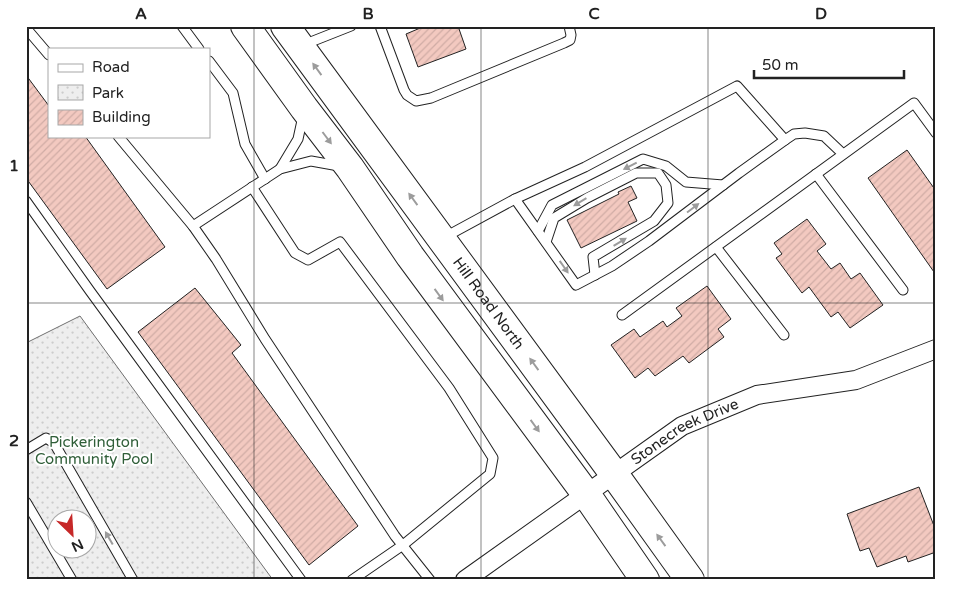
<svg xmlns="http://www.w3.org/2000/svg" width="962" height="606" viewBox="0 0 962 606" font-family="'Varela Round',sans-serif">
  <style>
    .park { fill: url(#park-dots); stroke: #6f6f6f; fill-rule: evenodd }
    .building { fill: url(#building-hatch); stroke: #222 }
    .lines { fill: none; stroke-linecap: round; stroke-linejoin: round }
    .service-casing { stroke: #222; stroke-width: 11 }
    .minor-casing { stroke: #222; stroke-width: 20 }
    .trunk-casing { stroke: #222; stroke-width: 30 }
    .service { stroke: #fff; stroke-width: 9 }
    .minor { stroke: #fff; stroke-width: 18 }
    .trunk { stroke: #fff; stroke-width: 28 }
    .oneway { fill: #9c9c9c }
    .grid { fill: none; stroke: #222; stroke-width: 1; stroke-opacity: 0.55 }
    .labels { text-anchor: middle; stroke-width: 4; stroke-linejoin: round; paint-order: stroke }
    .street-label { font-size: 15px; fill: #222; stroke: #fff }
    .park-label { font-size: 15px; fill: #2f5e38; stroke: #fff }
    .neatline { fill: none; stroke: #222; stroke-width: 2 }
    .grid-label { font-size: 16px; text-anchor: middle; font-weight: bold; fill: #222 }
  </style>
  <defs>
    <pattern id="park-dots" width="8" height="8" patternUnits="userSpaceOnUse" patternTransform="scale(1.25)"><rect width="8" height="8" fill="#eee"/><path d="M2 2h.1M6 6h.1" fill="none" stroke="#ccc" stroke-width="1.8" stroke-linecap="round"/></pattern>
    <pattern id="building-hatch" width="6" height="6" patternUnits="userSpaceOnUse" patternTransform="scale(1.25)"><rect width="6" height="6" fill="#f3c9c0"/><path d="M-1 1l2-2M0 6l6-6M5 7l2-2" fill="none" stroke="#d0aca5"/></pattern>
  </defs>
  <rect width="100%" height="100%" fill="#fff"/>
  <!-- park -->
  <path class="park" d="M80 316 273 580H26V343ZM58 518H88V548H58Z"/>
  <!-- building -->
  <g class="building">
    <path d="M425 26H458L466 49 418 67 406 34Z"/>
    <path d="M26 75 49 106V136H85L165 247 107 289 26 178Z"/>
    <path d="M907 150 936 191V271L934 272 868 178Z"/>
    <path d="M631 186 637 198 628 202 637 221 581 248 567 220 619 194 618 192Z"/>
    <path d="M807 219 826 244 817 251 831 269 840 263 851 279 860 273 883 305 850 328 838 312 831 317 809 287 802 293 776 258 782 254 774 243Z"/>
    <path d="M707 286 731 319 718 329 724 337 689 363 683 356 655 376 648 368 635 378 611 345 634 329 640 337 663 321 667 327 682 316 676 308Z"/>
    <path d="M195 288 241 345 232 353 358 526 309 565 138 332Z"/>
    <path d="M919 487 936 531V552L908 562 906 556 877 567 869 548 860 551 847 514Z"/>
  </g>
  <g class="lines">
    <!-- service casing -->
    <g class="service-casing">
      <g id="service">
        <path d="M182 26 199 49"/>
        <path d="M380 26 404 90 407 95 416 101 431 98 564 43 570 40 571 35 569 26"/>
        <path d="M26 28 49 55"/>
        <path d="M303 45 351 26"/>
        <path d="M209 61 233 93 245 144 265 179"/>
        <path d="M118 136 193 226 216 259 265 339 395 536 430 580"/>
        <path d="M280 169 298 139 303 116"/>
        <path d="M816 174 903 290"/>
        <path d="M252 187 295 253 308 260 340 242 449 388 493 458 490 474 403 545 352 580"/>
        <path d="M515 199 576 285 612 266 649 241 739 173 785 140"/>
        <path d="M26 201 90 291 301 580"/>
        <path d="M193 226 280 169 311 161 339 166"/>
        <path d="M538 231 552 205 643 159 666 166 686 182 723 185"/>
        <path d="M445 237 515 199 585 167 737 86 785 140 794 134 805 133 824 136 843 154"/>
        <path d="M546 242 554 218 587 198 636 173H658L666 185 668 203 654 221 593 257 595 275"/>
        <path d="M716 247 784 335"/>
        <path d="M622 315 914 103 936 133"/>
        <path d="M26 450 46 438 54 443 133 580"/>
        <path d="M26 502 72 580"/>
      </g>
    </g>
    <!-- minor casing -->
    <g class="minor-casing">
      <g id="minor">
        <path id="s1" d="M465 580 682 426 757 395 856 380 936 349"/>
      </g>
    </g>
    <!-- trunk casing -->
    <g class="trunk-casing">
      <g id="trunk">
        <path d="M245 26 304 108 350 168 410 256 586 494 645 580"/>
        <path id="s2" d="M285 26 614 474 690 580"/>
      </g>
    </g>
    <!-- service -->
    <use href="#service" class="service"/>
    <!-- minor -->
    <use href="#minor" class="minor"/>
    <!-- trunk -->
    <use href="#trunk" class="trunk"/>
  </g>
  <!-- one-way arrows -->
  <defs><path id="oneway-solid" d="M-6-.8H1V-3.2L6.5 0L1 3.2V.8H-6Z" transform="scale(1.25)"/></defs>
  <g class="oneway">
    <use href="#oneway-solid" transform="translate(317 69) rotate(-126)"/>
    <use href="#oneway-solid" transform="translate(327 138) rotate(53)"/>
    <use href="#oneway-solid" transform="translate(630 166) rotate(153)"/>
    <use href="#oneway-solid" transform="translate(413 199) rotate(-126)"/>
    <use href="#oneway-solid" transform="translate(580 202) rotate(149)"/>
    <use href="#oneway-solid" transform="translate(693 208) rotate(-37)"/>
    <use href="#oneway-solid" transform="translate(620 242) rotate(-31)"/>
    <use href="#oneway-solid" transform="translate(564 267) rotate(55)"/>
    <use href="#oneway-solid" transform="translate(439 295) rotate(54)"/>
    <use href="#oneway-solid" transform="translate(534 364) rotate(-126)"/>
    <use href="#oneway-solid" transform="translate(535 426) rotate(54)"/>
    <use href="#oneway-solid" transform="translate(109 538) rotate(-120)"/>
    <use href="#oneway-solid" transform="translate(661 540) rotate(-126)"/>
  </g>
  <!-- grid -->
  <path class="grid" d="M254 26V580M481 26V580M708 26V580M26 303H936"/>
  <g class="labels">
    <!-- street labels -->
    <g class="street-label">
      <text dy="5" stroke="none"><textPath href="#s2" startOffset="344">Hill Road North</textPath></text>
      <text dy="5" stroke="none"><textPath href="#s1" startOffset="266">Stonecreek Drive</textPath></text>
    </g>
    <!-- park labels -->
    <g class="park-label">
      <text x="94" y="447">Pickerington<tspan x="94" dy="17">Community Pool</tspan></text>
    </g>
  </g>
  <!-- border -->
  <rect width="962" height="606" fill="none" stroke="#ffffff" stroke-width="55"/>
  <!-- legend -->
  <rect x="48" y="48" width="162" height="90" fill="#ffffff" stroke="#a7a7a7"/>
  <rect x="58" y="64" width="25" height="8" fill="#ffffff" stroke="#a7a7a7"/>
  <text x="92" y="72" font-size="15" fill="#222222">Road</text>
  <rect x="58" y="85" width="25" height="15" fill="url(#park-dots)" stroke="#a7a7a7"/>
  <text x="92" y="98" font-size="15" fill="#222222">Park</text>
  <rect x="58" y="110" width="25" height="15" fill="url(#building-hatch)" stroke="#a7a7a7"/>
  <text x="92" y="122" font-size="15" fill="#222222">Building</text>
  <!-- north arrow -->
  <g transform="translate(72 534) rotate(155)"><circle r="24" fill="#ffffff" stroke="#a7a7a7"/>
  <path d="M0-4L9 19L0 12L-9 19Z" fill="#c62828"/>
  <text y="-8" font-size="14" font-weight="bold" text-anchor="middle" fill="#222222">N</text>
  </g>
  <!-- scale -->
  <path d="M754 70v8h150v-8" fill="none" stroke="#222222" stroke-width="2.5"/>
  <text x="762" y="70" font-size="15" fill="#222222" stroke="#ffffff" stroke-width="4" paint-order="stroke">50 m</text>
  <rect x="28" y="28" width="906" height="550" class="neatline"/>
  <g class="grid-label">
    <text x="141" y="19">A</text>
    <text x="368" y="19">B</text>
    <text x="594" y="19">C</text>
    <text x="821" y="19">D</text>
    <text x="14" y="171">1</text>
    <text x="14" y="446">2</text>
  </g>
</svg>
